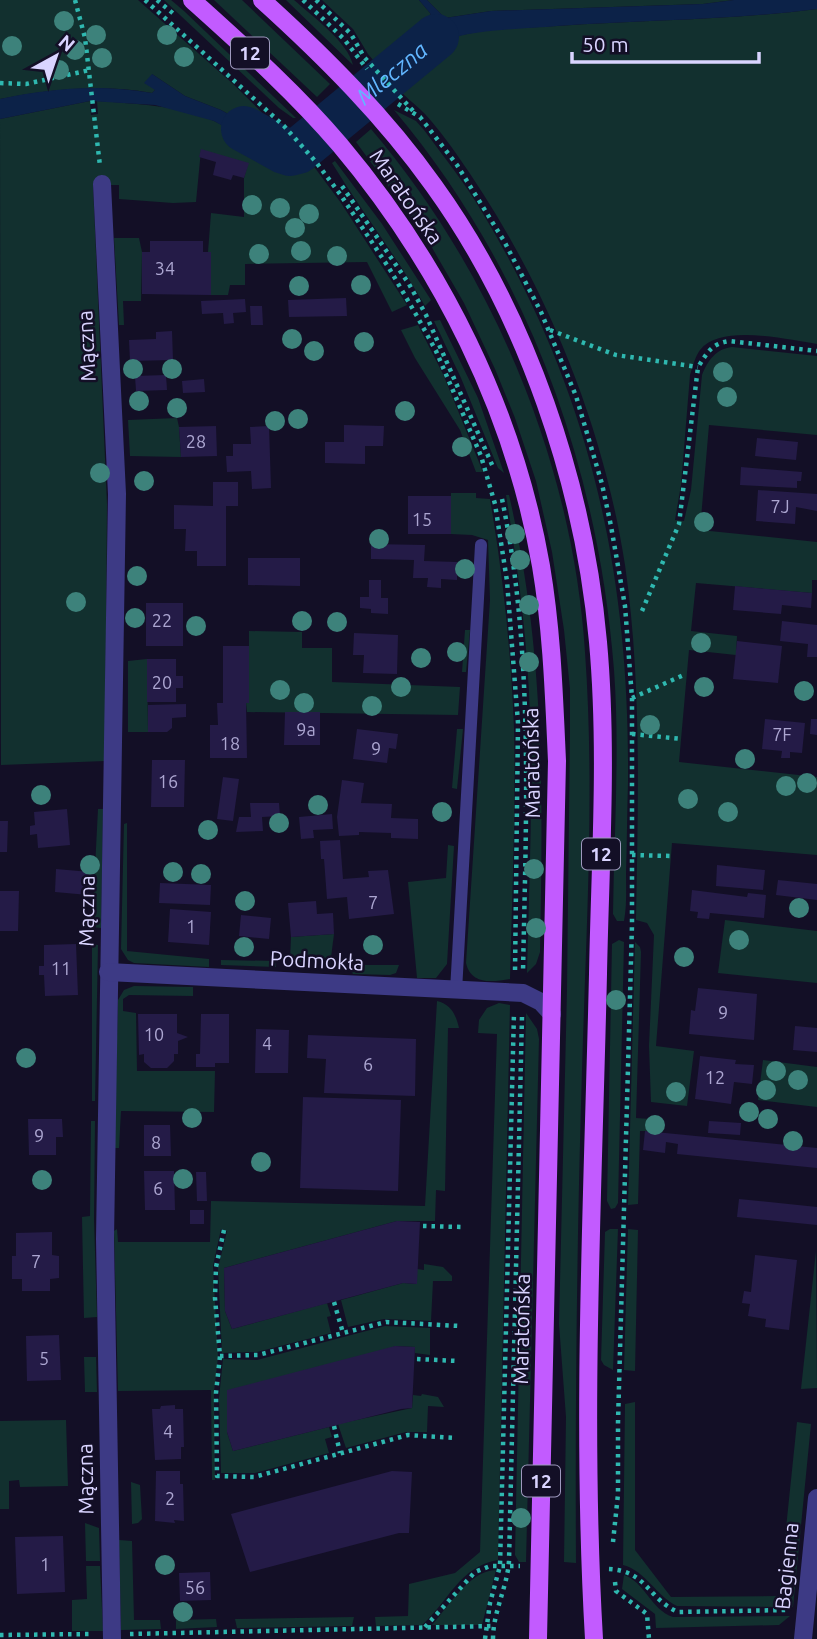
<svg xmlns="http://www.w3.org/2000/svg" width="817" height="1639" viewBox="0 0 817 1639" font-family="Ubuntu,sans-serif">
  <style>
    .green { fill: #12302f }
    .water { fill: #0c2248 }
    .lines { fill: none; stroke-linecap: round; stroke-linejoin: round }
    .river { stroke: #0c2248; stroke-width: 46 }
    .building { fill: #241b47 }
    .path { stroke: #2fb8b0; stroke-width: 4.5; stroke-dasharray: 3.5 5; stroke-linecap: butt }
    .lane { stroke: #3d3a85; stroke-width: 12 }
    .street { stroke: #3d3a85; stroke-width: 18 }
    .primary { stroke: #c25bff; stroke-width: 18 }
    .tree { fill: #3d827b }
    .labels { text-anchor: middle; stroke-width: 5; stroke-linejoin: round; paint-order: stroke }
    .number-label { font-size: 18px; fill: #aca6d1 }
    .shield { fill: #130f26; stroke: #9e99be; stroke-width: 2 }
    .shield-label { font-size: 19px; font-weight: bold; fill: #d9d4ff }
    .street-label { font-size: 21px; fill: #d9d4ff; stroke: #130f26 }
    .water-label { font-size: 23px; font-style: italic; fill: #62b6ff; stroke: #130f26 }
  </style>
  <rect width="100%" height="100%" fill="#130f26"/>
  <!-- green -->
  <g class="green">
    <path d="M0 0H138L232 83 291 141 271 138 221 110 185 96 152 74 155 90 152 93C101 84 51 89 0 99Z"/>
    <path d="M164 0H171L184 11 296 118H293L279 108Z"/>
    <path d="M214 0H242L330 84 317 97Z"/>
    <path d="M286 0H294C312 16 348 42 353 65Z"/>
    <path d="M322 0H419L430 13 434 26 399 57 379 67 368 54 353 29Z"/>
    <path d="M427 0H734L703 4 491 11 445 18Z"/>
    <path d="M817 9V344C788 340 721 323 700 350 695 357 693 366 690 375L681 485 675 520 684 521 691 490 702 375C708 360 716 349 732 347L817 356V435L709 425 700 530 817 542V580H812V593L696 583 691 631 737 636 736 655 689 650 679 762 817 777V855L672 843 656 1046 694 1051 687 1106 651 1102 649 1046 654 935 647 923 636 920C638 802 642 683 625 565 602 417 541 273 455 152 446 139 435 125 425 114 415 104 404 96 394 85 409 68 425 49 446 40 476 28 525 28 557 26 643 20 731 20 817 9Z"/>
    <path d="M90 101 91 115 98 114 97 101C137 104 178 105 214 121 247 136 274 166 312 164L341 203 407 305 392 312 367 262 245 264V285H230L228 295H211V253L208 252 211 213 244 217V178L248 164 201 150 196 202 173 203 119 199V185H93L107 504 105 761 1 765 0 119Z"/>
    <path d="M394 110 416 121 424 130C444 157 465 183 482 212 591 392 630 575 628 783 627 813 627 843 626 873 626 889 627 905 624 921H617L613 914C614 833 620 751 614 670 598 465 527 268 394 110Z"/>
    <path d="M371 129C493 272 573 464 585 652 595 791 586 932 582 1070 577 1235 575 1399 576 1563L564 1562 566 1417 559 1324 567 990 570 730V689L564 630 552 552 536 481 515 418 495 369 464 303 427 239 356 142Z"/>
    <path d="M335 161 382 224 431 300 425 306C397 257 362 212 332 163Z"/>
    <path d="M114 238H139L142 252 141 301H123L124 325H119Z"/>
    <path d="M440 320 478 398 504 473 498 468 461 378 434 321Z"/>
    <path d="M418 325 443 374 483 472H476L460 430 415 358 401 330Z"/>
    <path d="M177 418 179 427 181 457 130 456 128 420Z"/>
    <path d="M451 493H476V498L490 499C503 574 511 651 514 728 516 811 512 895 510 979 492 982 471 985 466 963L490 600 488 540 472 535 451 534Z"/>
    <path d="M506 495H509C545 651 543 793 540 952L536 964 527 973C529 888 533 802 530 717 528 643 518 569 506 495Z"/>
    <path d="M465 630H470L466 672H462Z"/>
    <path d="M249 631 302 632V648H332V682L460 687 458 715 247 712 246 703 249 702Z"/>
    <path d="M147 659 148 732H128V661Z"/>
    <path d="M457 729H463L457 789 452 788Z"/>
    <path d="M98 809H103L101 928 92 927Z"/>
    <path d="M127 823V951L209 959V967L134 963 128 960 121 949 124 824Z"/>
    <path d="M448 845 454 846 447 964 436 978H417L408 882 446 878Z"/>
    <path d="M725 920 817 931V983L718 973Z"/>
    <path d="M334 934 330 965 290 961 291 937Z"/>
    <path d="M619 940 624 942 618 1203 615 1208 611 1209 607 1201 612 944Z"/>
    <path d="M635 942 640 947 641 952 636 1118 650 1119 649 1131H640L638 1204 628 1205Z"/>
    <path d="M92 944 98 945 95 1101H92Z"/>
    <path d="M221 960 276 961V967L221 965Z"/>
    <path d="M346 965H399L396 973 390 975 353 974Z"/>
    <path d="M134 986 193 987V996L129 995 123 999V1011L136 1013 137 1071H215L214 1112 121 1111 119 1148H114L118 1000 124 990Z"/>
    <path d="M437 1001C451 1004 456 1015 459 1028H448L445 1191 436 1190 435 1221H397L224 1268 225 1311 232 1329 327 1303 331 1316 327 1317 331 1333 257 1352 222 1353 218 1268 227 1231 221 1229 213 1266 218 1357 214 1392 215 1480H212L211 1390 118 1391 114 1231 117 1229 118 1242H210L211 1201 425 1206Z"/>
    <path d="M499 1003 510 1005 498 1560C459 1567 449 1601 422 1625L376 1626 375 1617 408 1616 409 1584 455 1573 480 1552 497 1034 478 1033 479 1020 487 1008Z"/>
    <path d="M526 1013 537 1029 539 1039 526 1562H519L515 1555Z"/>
    <path d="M763 1060 817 1067V1107L758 1100Z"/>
    <path d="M91 1121H95L94 1219 97 1317 84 1318 82 1217 90 1216Z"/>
    <path d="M610 1229H618L613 1370 604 1365 601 1360 605 1232Z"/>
    <path d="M628 1229 638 1230 635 1371 624 1370Z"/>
    <path d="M816 1251 817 1388 801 1389Z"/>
    <path d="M424 1264 443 1267 452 1276V1281H433L431 1321 384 1319 348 1327 341 1300 403 1283 416 1284 417 1269 424 1270Z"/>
    <path d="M385 1326 430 1328V1355L415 1353V1347L395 1346 227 1432 233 1451 329 1427 332 1437 325 1439 329 1453 255 1473H221L219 1398 223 1359 257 1360Z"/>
    <path d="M84 1357H96L97 1392H85Z"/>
    <path d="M422 1394 438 1397 444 1407 428 1406 427 1432H406L346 1448 338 1424 412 1408 413 1395 421 1396Z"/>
    <path d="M635 1402V1550L671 1597 779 1596 797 1422 811 1424 793 1607 677 1606C656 1596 646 1571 623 1565L625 1404Z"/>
    <path d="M66 1420 68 1486 20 1487 19 1480 9 1481V1509H0V1421Z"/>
    <path d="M131 1482 140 1485 142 1519 138 1523 132 1524Z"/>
    <path d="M85 1523 99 1528 100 1561H86Z"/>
    <path d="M119 1540 132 1541 134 1620H160L161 1629 121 1630Z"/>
    <path d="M86 1566H100L103 1631H72V1600L87 1599Z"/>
    <path d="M496 1570 482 1625H432C448 1607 470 1570 496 1570Z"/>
    <path d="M624 1575C645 1582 651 1610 673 1617L790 1616 779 1625 656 1628 655 1614 622 1589Z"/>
    <path d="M354 1617 352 1626 237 1628 235 1619Z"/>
    <path d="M216 1619 217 1627 176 1629V1620Z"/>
  </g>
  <!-- water -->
  <g class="water">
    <path d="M419 0H427L445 18 491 11 703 4 734 0H817V9C731 20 643 20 557 26 526 29 474 29 446 40 425 49 409 68 394 85L379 67 399 57 434 26 430 13Z"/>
    <path d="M152 74 185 96 221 110 271 138 291 141 312 164 284 161 214 121 155 105 90 101 0 119V99C52 88 99 84 152 93L155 90 144 83Z"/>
  </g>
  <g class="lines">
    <!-- river -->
    <path class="river" id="s1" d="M244 129 284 151 290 153 298 151 436 37"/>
  </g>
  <!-- building -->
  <g class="building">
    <path d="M201 149 249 163 244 178 233 175 231 180 213 175 216 162 199 157Z"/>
    <path d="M150 241H203V252H211V295L142 294V252H150Z"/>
    <path d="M346 298 347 316 289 317 288 300Z"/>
    <path d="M245 299 246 312 233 313 234 323 224 324 223 313 202 314 201 301Z"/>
    <path d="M250 306H262L263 325H251Z"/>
    <path d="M172 331 173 360 130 361 129 340 156 339V332Z"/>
    <path d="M166 375 167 390 136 391 135 376Z"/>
    <path d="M204 379 205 392 183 393 182 381Z"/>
    <path d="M344 425 384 426 383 446H365V464L325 463V442H344Z"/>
    <path d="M216 426 217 456 181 457 179 427Z"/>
    <path d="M269 426 271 488 252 489 251 471 227 472 226 456H233V444H251L250 427Z"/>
    <path d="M757 438 798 442 796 460 755 456Z"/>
    <path d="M741 467 802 472 801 481H797V488L740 485Z"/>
    <path d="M213 482H238V506H226V566H197V551H185L186 529H174V505L213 506Z"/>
    <path d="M758 490 817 494V511L796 507 795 524 756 521Z"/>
    <rect x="408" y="496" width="43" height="38"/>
    <path d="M371 544 425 545 424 561 457 562V580L441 579V588L427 587 428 578H413L414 560 371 559Z"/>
    <path d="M248 558H300V586L248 585Z"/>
    <path d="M369 580H381V598H388V614L371 613V609L360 608V597H369Z"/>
    <path d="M735 586 812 593 811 608 782 605 781 614 733 610Z"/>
    <rect x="146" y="603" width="37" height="43"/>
    <path d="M782 621 817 625V657H807L808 644 780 641Z"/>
    <path d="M354 633 398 635 397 674 363 673 364 655H353Z"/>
    <path d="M737 641 782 646 778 683 733 679Z"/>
    <path d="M223 646H249V703H246L247 758H210V725H218L217 703H223Z"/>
    <path d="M147 659H176V676H183V688H176V702H147Z"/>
    <path d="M186 704V717L172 718V728L167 732H148V705Z"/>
    <path d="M285 712H320V745H284Z"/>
    <path d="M765 719 805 723 802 753 790 752V758H781L782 751 762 749Z"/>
    <path d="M811 719H817V735L810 734Z"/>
    <path d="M357 729 398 734 396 749 389 748 387 763 353 759Z"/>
    <path d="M152 760H185L184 807H151Z"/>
    <path d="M223 777 239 779 233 821 217 819Z"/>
    <path d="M342 780 364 783 361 803 392 804 391 818 418 819V839L391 838V833L359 832V835L339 836 337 817Z"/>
    <path d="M250 803H279L280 816 262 817 263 831 236 832 239 817H251Z"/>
    <path d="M67 809 70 845 38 848 37 834 30 835V826L35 825 34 812Z"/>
    <path d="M332 814 333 829 313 830 314 838 301 839 299 817Z"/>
    <path d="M0 821H8L7 852H0Z"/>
    <path d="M340 840 343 879 369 877 368 871 388 870 394 914 349 919 347 897 327 899 324 859H321L320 841Z"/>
    <path d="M717 865 765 870 763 890 716 886Z"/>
    <path d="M56 869 90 872 88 895 55 892Z"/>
    <path d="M778 880 817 884V900L776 895Z"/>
    <path d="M160 883 211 885 210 905 159 903Z"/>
    <path d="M692 890 747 897 748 893 766 895 764 918 710 913 709 919 697 918 698 912 690 911Z"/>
    <path d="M0 891H19L18 931H0Z"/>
    <path d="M316 901 317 914 333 913 334 934 291 937 288 903Z"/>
    <path d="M170 909 211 912 209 945 168 942Z"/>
    <path d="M241 915 271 918 269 939 239 936Z"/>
    <path d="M76 944 78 995 45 996 44 975H39V966H44V945Z"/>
    <path d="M698 988 757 994 754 1040 689 1034 691 1010 695 1011Z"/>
    <path d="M138 1014H177V1033L188 1037 178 1041V1054H174V1061L167 1068H151L144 1062V1054L139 1055Z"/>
    <path d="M201 1014H229V1063H215V1067H196V1054H200Z"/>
    <path d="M795 1026 817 1028V1052L793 1050Z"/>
    <path d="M256 1029 289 1030 288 1073H255Z"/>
    <path d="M308 1035 416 1039 415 1096 324 1093 326 1059 307 1058Z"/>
    <path d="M700 1056 736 1060 735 1064 754 1065 752 1084 734 1082 731 1104 695 1099Z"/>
    <path d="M303 1097 401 1100 398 1191 300 1188Z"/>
    <path d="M28 1119H62L63 1137H56V1155H29Z"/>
    <path d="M709 1121 741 1123 740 1135 708 1133Z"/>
    <path d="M144 1125H170L171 1156H144Z"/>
    <path d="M645 1131 817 1148V1168L677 1154 678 1144 666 1142 665 1153 643 1150Z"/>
    <path d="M144 1171H174L175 1210H145Z"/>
    <path d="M196 1172H206L207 1201H197Z"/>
    <path d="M739 1199 817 1207V1225L737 1217Z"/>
    <rect x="190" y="1210" width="14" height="14"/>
    <path d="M397 1221 420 1222 417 1284 403 1283 232 1329 225 1311 224 1268Z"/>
    <path d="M52 1232V1255L59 1256V1278L50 1279V1291H22V1279H12V1256H16V1233Z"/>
    <path d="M755 1255 797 1260 789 1330 765 1327 766 1319 748 1316 750 1304 742 1303 744 1291 751 1292Z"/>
    <path d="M59 1335 61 1380 27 1381 26 1336Z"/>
    <path d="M395 1346 415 1347 412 1408 401 1409 233 1451 227 1432V1390Z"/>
    <path d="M175 1405V1409H183L184 1447H181V1459L155 1460 152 1409H160L161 1406Z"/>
    <path d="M156 1471H180V1484H183L184 1521 174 1520 175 1523 155 1521Z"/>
    <path d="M392 1471 412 1472 409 1533H399L250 1572 231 1514Z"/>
    <path d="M63 1536 65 1592 17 1594 15 1537Z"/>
    <path d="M210 1572 211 1600 180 1601 179 1573Z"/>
  </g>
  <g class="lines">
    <!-- path -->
    <g class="path">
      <path d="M75 0 85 38 100 166"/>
      <path d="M145 0 284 126 316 162 340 194 389 268 418 318 436 351 481 456 495 504 507 581 518 723 515 972"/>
      <path d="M157 0 175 15"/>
      <path d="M303 0 344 39 367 69"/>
      <path d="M316 0 351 34 364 57 414 112"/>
      <path d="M0 83 26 84 90 70"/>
      <path d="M398 104 420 117 457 165 504 241 541 312 576 396 602 484 611 526 625 606 632 698V925L618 1422V1494L613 1542"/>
      <path d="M342 186 409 284 426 315 493 467"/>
      <path d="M550 330 616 355 698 367"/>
      <path d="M502 499C534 653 526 816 523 972"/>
      <path d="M642 611 679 524 698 367C708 352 711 344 729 341L817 351"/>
      <path d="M632 698 686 674"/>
      <path d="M632 734 682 739"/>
      <path d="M632 855 671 856"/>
      <path d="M423 1226 462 1227"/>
      <path d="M224 1230 216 1267 215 1298 220 1356 216 1393 217 1476 254 1477 408 1435 456 1438"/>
      <path d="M334 1302 343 1333"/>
      <path d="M220 1356 258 1355 386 1322 460 1326"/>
      <path d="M417 1359 458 1361"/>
      <path d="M334 1426 340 1453"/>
      <path d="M609 1569C647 1571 648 1599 678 1612L788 1610"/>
      <path d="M615 1582 616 1591 647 1614 649 1639"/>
      <path d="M425 1627 475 1572 490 1566H520"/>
      <path d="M130 1634 493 1626"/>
      <path d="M0 1635 93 1634"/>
      <path d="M485 1639 490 1603 500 1566 514 1012"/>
      <path d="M493 1639C493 1612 507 1588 509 1561L522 1016"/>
    </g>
    <!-- lane -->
    <path class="lane" d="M456 991 481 545"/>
    <!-- street -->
    <g class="street">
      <path d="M102 184 117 494 105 1239 112 1639"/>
      <path d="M108 972 523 993 541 1002 552 1014"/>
      <path d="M803 1639 817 1498"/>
    </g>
    <!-- primary -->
    <g class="primary">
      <path d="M192 0C243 46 295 92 340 145 441 265 514 411 541 566 552 631 554 696 557 761L538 1639"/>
      <path d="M262 0C325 57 385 117 434 186 527 315 584 485 598 642 608 752 600 864 598 974 593 1196 581 1418 594 1639"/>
    </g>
  </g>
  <!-- trees -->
  <g class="tree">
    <circle cx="64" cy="21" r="10"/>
    <circle cx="96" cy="35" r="10"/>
    <circle cx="167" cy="35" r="10"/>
    <circle cx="12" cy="46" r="10"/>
    <circle cx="75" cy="50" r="10"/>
    <circle cx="184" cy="57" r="10"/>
    <circle cx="102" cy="58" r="10"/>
    <circle cx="59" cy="70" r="10"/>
    <circle cx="252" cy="205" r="10"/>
    <circle cx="280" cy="208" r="10"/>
    <circle cx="309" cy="214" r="10"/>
    <circle cx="295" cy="228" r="10"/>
    <circle cx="301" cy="251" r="10"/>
    <circle cx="259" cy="254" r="10"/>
    <circle cx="337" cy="256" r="10"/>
    <circle cx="361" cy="285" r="10"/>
    <circle cx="299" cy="286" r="10"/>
    <circle cx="292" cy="339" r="10"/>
    <circle cx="364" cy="342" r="10"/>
    <circle cx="314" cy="351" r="10"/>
    <circle cx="133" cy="369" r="10"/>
    <circle cx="172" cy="369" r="10"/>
    <circle cx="723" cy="372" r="10"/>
    <circle cx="727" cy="397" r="10"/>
    <circle cx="139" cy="401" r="10"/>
    <circle cx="177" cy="408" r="10"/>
    <circle cx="405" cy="411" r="10"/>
    <circle cx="298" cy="419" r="10"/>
    <circle cx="275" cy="421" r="10"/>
    <circle cx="462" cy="447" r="10"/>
    <circle cx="100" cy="473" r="10"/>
    <circle cx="144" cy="481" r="10"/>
    <circle cx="704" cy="522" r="10"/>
    <circle cx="515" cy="534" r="10"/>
    <circle cx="379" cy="539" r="10"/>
    <circle cx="520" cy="560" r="10"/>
    <circle cx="465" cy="569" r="10"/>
    <circle cx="137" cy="576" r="10"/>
    <circle cx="76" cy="602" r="10"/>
    <circle cx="529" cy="605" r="10"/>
    <circle cx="135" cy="618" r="10"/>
    <circle cx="302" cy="621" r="10"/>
    <circle cx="337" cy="622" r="10"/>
    <circle cx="196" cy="626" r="10"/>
    <circle cx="701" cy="643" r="10"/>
    <circle cx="457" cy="652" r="10"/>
    <circle cx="421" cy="658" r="10"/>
    <circle cx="529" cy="662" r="10"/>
    <circle cx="401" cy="687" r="10"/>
    <circle cx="704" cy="687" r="10"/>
    <circle cx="280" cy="690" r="10"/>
    <circle cx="804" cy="691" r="10"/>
    <circle cx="304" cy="703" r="10"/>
    <circle cx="372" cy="706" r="10"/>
    <circle cx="650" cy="725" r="10"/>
    <circle cx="745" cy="759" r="10"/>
    <circle cx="807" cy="783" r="10"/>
    <circle cx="786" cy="786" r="10"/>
    <circle cx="41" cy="795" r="10"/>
    <circle cx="688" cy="799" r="10"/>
    <circle cx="318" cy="805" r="10"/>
    <circle cx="442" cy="812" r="10"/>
    <circle cx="728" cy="812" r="10"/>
    <circle cx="279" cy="823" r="10"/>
    <circle cx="208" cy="830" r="10"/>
    <circle cx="90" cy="865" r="10"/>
    <circle cx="534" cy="869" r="10"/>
    <circle cx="173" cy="872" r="10"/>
    <circle cx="201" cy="874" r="10"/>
    <circle cx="245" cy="901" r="10"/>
    <circle cx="799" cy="908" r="10"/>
    <circle cx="536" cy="928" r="10"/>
    <circle cx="739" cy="940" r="10"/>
    <circle cx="373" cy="945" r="10"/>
    <circle cx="244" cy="947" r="10"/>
    <circle cx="684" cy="957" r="10"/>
    <circle cx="616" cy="1000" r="10"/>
    <circle cx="26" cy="1058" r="10"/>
    <circle cx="776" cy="1071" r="10"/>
    <circle cx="798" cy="1080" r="10"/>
    <circle cx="766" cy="1090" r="10"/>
    <circle cx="676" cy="1092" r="10"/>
    <circle cx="749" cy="1112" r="10"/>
    <circle cx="192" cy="1118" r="10"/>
    <circle cx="768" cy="1119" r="10"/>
    <circle cx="655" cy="1125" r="10"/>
    <circle cx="793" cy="1141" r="10"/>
    <circle cx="261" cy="1162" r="10"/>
    <circle cx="183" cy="1179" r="10"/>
    <circle cx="42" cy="1180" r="10"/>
    <circle cx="521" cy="1518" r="10"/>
    <circle cx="165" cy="1565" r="10"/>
    <circle cx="183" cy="1612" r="10"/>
  </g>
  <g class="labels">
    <!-- number labels -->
    <g class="number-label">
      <text x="165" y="275">34</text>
      <text x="196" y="448">28</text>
      <text x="780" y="513">7J</text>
      <text x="422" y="526">15</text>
      <text x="162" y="627">22</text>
      <text x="162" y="689">20</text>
      <text x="306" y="736">9a</text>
      <text x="782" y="741">7F</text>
      <text x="230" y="750">18</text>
      <text x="376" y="755">9</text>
      <text x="168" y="788">16</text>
      <text x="373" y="909">7</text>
      <text x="191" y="933">1</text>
      <text x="61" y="975">11</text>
      <text x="723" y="1019">9</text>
      <text x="154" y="1041">10</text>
      <text x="267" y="1050">4</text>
      <text x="368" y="1071">6</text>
      <text x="715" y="1084">12</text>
      <text x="39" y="1142">9</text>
      <text x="156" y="1149">8</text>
      <text x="158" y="1195">6</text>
      <text x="36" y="1268">7</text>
      <text x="44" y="1365">5</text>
      <text x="168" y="1438">4</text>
      <text x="170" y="1505">2</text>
      <text x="45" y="1571">1</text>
      <text x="195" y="1594">56</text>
    </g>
    <!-- shield labels -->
    <g class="shield">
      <rect x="231" y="37.5" width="38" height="31" rx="5"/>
      <rect x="582" y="838.5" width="38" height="31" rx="5"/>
      <rect x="522" y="1465.5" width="38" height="31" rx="5"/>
    </g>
    <g class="shield-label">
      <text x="250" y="60">12</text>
      <text x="601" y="861">12</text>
      <text x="541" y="1488">12</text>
    </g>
    <!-- street labels -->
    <g class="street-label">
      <text transform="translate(406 197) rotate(55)" y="7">Maratońska</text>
      <text transform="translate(87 346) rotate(-93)" y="7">Mączna</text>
      <text transform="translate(532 763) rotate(-91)" y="7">Maratońska</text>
      <text transform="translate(87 911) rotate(-89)" y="7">Mączna</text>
      <text transform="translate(317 961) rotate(3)" y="7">Podmokła</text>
      <text transform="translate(522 1329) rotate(-89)" y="7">Maratońska</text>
      <text transform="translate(86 1479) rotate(-91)" y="7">Mączna</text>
      <text transform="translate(787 1566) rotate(-84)" y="7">Bagienna</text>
    </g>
    <!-- water labels -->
    <g class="water-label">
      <text dy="8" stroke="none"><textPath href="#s1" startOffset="182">Mleczna</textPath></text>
    </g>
  </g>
  <!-- north arrow -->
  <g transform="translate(56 56) rotate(40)" stroke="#130f26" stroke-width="5" paint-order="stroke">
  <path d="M0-5L12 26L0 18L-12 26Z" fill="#d9d4ff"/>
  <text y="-10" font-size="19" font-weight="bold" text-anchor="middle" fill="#d9d4ff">N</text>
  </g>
  <!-- scale -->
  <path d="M572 52v10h187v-10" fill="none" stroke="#d9d4ff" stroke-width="3.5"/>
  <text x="582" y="52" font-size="21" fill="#d9d4ff" stroke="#130f26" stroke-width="5" paint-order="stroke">50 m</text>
</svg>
